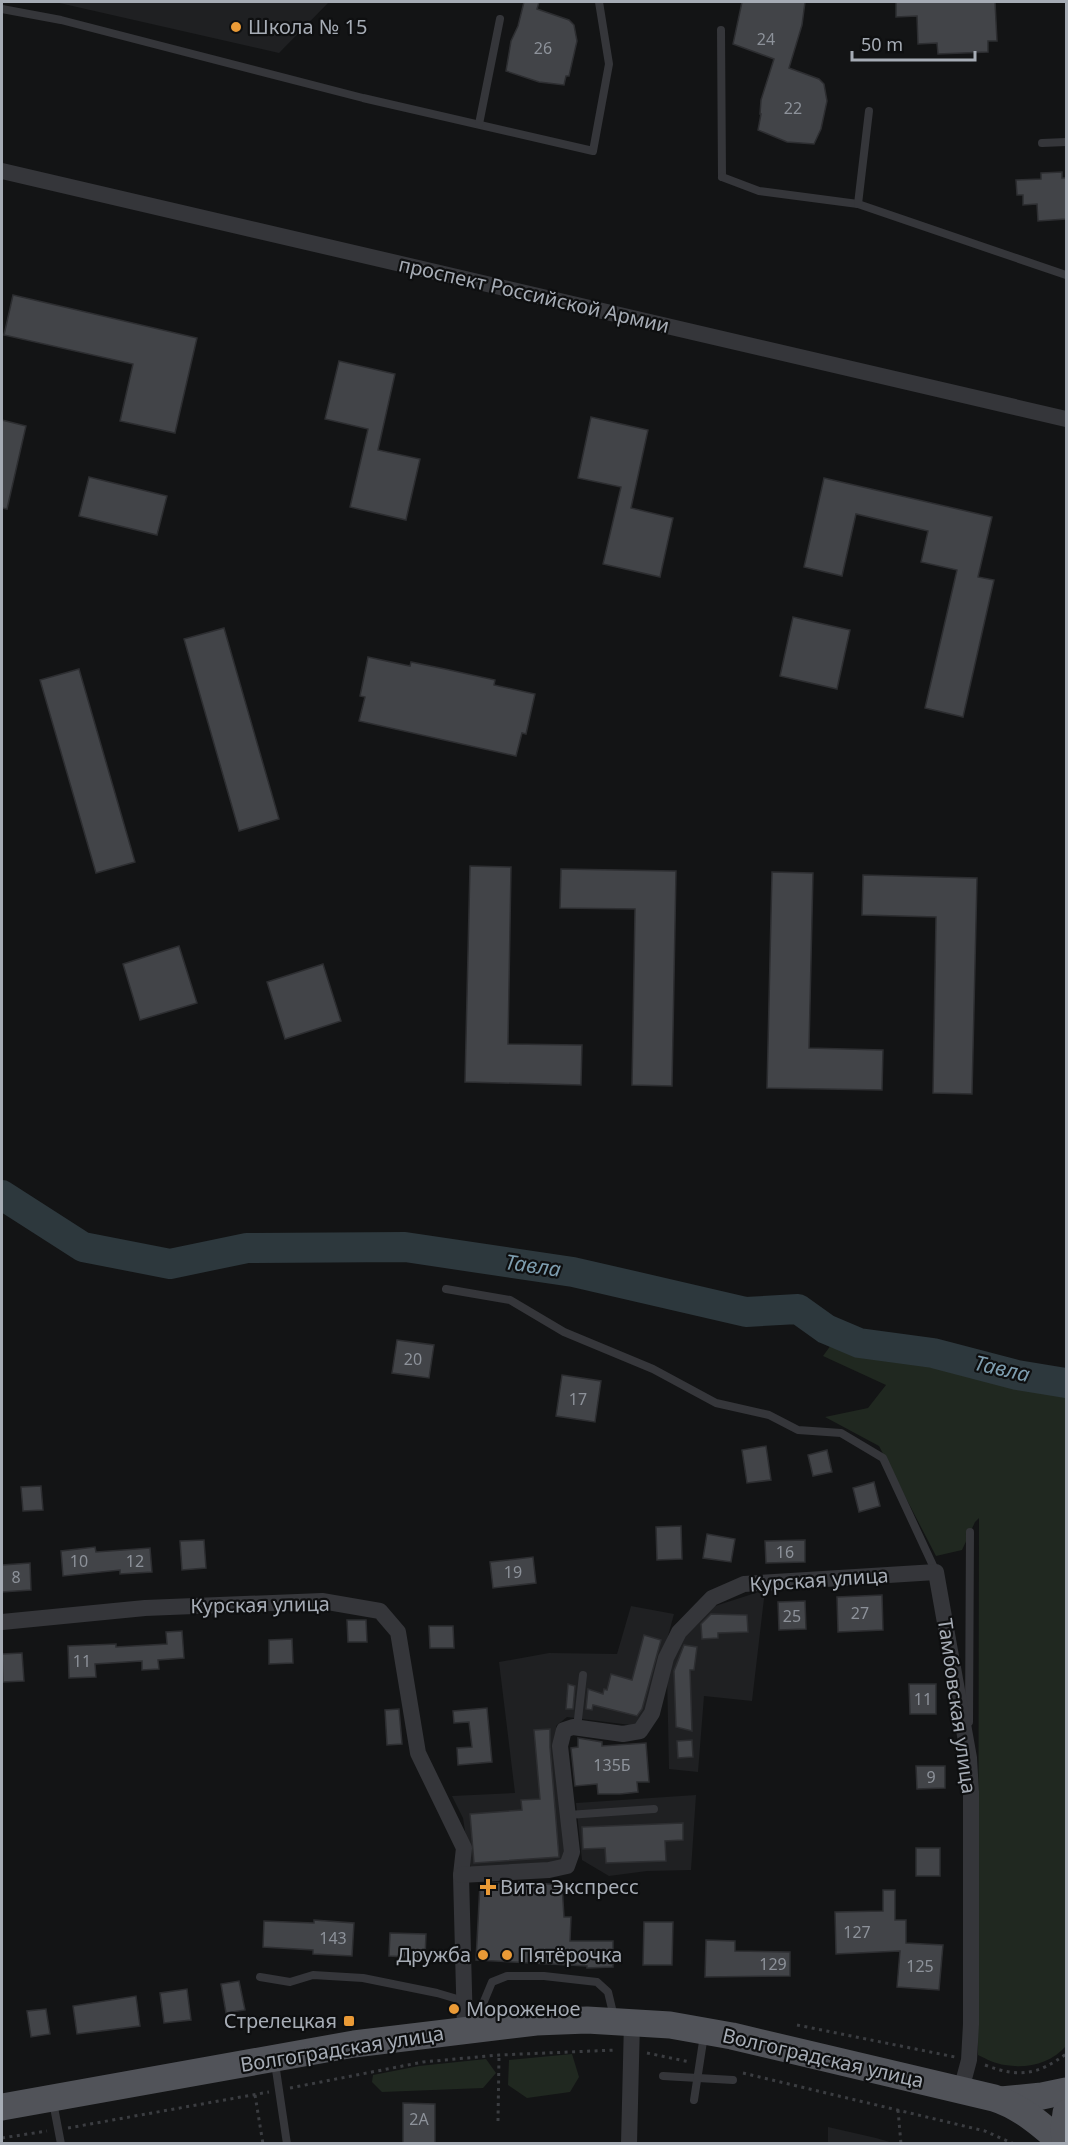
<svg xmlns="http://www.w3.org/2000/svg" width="1068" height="2145" viewBox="0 0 1068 2145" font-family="'Noto Sans',sans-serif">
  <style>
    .built { fill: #1f2022 }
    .green { fill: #202820 }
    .water { fill: #2d383d }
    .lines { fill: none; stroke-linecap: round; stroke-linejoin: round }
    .river { stroke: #2d383d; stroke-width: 30 }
    .building { fill: #424448; stroke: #2d2e31; stroke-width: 1.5 }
    .path { stroke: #3b3d41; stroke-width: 3; stroke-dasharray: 3 4.5; stroke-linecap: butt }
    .service { stroke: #35363a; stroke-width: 8 }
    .minor { stroke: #35363a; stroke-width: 16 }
    .primary { stroke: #515359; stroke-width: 27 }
    .poi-dot { fill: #ea9a36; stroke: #0e0f10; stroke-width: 2 }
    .labels { text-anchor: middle; stroke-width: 4.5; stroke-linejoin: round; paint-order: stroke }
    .number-label { font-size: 16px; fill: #8d929a }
    .poi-label { font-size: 20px; fill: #a6acb5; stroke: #0e0f10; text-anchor: start }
    .street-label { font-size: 20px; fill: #a6acb5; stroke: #0e0f10 }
    .water-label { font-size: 21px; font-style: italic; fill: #7d9daf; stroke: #0e0f10 }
  </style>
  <rect width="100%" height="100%" fill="#131415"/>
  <!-- built -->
  <g class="built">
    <path d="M55 2H329L279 53Z"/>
    <path d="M765 1590 752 1701 704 1696 698 1772 669 1769 667 1673 685 1631 709 1608Z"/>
    <path d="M631 1606 674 1614 647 1713 638 1726 567 1717 556 1726 567 1847 565 1857 558 1863 471 1870 463 1818 452 1796 515 1793 499 1662 549 1653 617 1654Z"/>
    <path d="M696 1795 691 1870 647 1871 609 1876 582 1860 576 1803Z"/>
    <path d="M828 2127 876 2138 893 2143H828Z"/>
  </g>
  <!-- green -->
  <g class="green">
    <path d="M831 1345 945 1365 1066 1396V2046C1051 2063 1028 2069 1005 2065 996 2064 986 2059 978 2055L979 1518 975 1522 962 1550 936 1556 879 1446 825 1417 868 1408 886 1385 823 1356Z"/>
    <path d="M572 2054 579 2077 570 2092 527 2098 508 2085 509 2060Z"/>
    <path d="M486 2059 496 2073 483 2088 382 2092 372 2082 373 2075 419 2066Z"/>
  </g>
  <!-- water -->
  <path class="water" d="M1017 1375 1066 1376V1388Z"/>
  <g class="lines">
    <!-- river -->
    <path class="river" d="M2 1195 83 1247 170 1264 247 1248 405 1247 573 1272 746 1312 798 1309 826 1329 859 1343 933 1353 1017 1375 1066 1383"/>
  </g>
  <!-- building -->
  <g class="building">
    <path d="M524 2H539L537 9 569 20 574 25 577 41 569 76H566L564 85 539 82 506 71 511 41 518 26Z"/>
    <path d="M742 2H805L802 25 789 68 819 79 824 84 827 101 821 129 814 144 787 142 758 130 761 114H760L761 100 774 59 733 44Z"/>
    <path d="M896 2H995L997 41H988V52L938 54 937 43 918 44 917 16 896 17Z"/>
    <path d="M1062 172V178H1066V219L1038 221 1037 204 1023 205V195H1017L1016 180 1041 179V173Z"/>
    <path d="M13 295 197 338 175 433 120 421 133 364 4 335Z"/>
    <path d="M339 361 395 374 378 450 420 459 406 520 350 507 368 429 325 419Z"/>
    <path d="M591 417 648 430 631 508 673 518 660 577 603 564 621 487 578 478Z"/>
    <path d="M2 420 26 426 7 509 2 508Z"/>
    <path d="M89 477 167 496 157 535 79 516Z"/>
    <path d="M824 478 992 517 978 577 994 580 963 717 925 708 957 570 921 562 928 531 856 514 842 576 804 567Z"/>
    <path d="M793 617 850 630 837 689 780 676Z"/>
    <path d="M224 628 279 819 239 831 184 639Z"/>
    <path d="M368 657 410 666 411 662 445 669 495 680 494 685 535 694 526 734 522 733 516 756 359 721 365 697 360 696Z"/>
    <path d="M79 669 135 862 96 873 40 680Z"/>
    <path d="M470 866 511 867 508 1044 582 1045 581 1085 465 1082Z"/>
    <path d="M561 869 676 871 672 1086 632 1085 635 909 560 908Z"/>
    <path d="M772 872 813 873 809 1048 883 1050 882 1090 767 1088Z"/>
    <path d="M863 875 977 878 972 1094 933 1093 936 917 862 915Z"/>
    <path d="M179 946 197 1003 140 1020 123 964Z"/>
    <path d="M323 964 341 1021 285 1039 267 982Z"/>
    <path d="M397 1340 434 1345 429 1378 392 1373Z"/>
    <path d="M562 1375 601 1381 595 1422 556 1416Z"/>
    <path d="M766 1446 771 1480 747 1483 742 1450Z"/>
    <path d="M827 1450 832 1472 813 1476 808 1455Z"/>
    <path d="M874 1482 880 1506 859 1512 853 1488Z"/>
    <path d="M41 1486 43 1510 23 1511 21 1487Z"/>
    <path d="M681 1526 682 1559 657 1560 656 1527Z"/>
    <path d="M707 1534 735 1539 731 1562 703 1558Z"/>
    <path d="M204 1540 206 1568 182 1570 180 1541Z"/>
    <path d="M805 1540V1562L766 1563 765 1541Z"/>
    <path d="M95 1547 96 1552 150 1548 152 1572 120 1574V1570L63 1576 61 1551Z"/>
    <path d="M533 1557 536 1583 493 1588 490 1562Z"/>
    <path d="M30 1563 31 1590 2 1592V1565Z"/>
    <path d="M882 1595 883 1630 838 1632 837 1597Z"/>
    <path d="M805 1601 806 1629 779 1630 778 1602Z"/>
    <path d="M711 1614 747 1615 748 1632 718 1633V1638L702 1639 701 1624Z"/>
    <path d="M347 1620H366L367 1642H348Z"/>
    <path d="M429 1626H453L454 1648H430Z"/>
    <path d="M182 1631 184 1658 158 1660 159 1669 142 1670V1661L95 1664 96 1677 69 1678 68 1646 116 1644V1647L167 1644 166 1632Z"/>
    <path d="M644 1635 661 1640 642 1709 637 1716 593 1705 592 1710 586 1709 588 1689 603 1694 604 1689 607 1690 611 1674 632 1680Z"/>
    <path d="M292 1639 293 1663 269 1664V1640Z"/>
    <path d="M684 1645 697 1647 694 1670H690L692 1731 676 1727 674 1671Z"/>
    <path d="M22 1653 24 1681 3 1682 2 1654Z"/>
    <path d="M568 1684 575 1686 573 1709H566Z"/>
    <path d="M909 1684H936V1714H910Z"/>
    <path d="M487 1708 492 1762 458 1765 457 1748 472 1747 469 1722 454 1723 453 1711Z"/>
    <path d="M399 1709 402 1744 387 1745 385 1710Z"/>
    <path d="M550 1729V1747L559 1857 474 1863 470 1814 522 1810 521 1800 540 1799 534 1730Z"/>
    <path d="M578 1738 602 1742V1746L646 1743 649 1782H637L638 1792 620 1794H598L597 1784 575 1786 571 1748 578 1747Z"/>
    <path d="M692 1740 693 1757 678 1758 677 1741Z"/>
    <path d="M916 1766H945V1788L917 1789Z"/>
    <path d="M683 1823V1840L665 1841 666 1861 606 1863 605 1848 583 1849 582 1827Z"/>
    <rect x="916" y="1848" width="24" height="28"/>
    <path d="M520 1882 562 1885 564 1917H571L570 1941H613V1967L587 1968V1966L476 1960 480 1884Z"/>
    <path d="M883 1890H895V1920H906V1943L943 1945 939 1990 897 1987 900 1951 836 1954 835 1912 883 1911Z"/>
    <path d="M314 1920 354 1923 352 1956 313 1954V1950L263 1947 264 1921 314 1923Z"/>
    <path d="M644 1922H673L672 1965H643Z"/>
    <path d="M390 1933 426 1934 425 1958 389 1956Z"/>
    <path d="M706 1940 735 1941V1951L790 1952V1976L705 1977Z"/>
    <path d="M239 1981 245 2010 226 2013 221 1984Z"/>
    <path d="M187 1989 191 2020 164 2023 160 1993Z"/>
    <path d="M136 1996 140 2026 77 2034 73 2006Z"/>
    <path d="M46 2009 50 2034 31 2037 27 2011Z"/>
    <path d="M403 2103 435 2104V2144H403Z"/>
  </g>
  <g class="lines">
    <!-- path -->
    <g class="path">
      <path d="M797 2025 955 2057"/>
      <path d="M647 2053 690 2062"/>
      <path d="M985 2065C1020 2078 1037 2075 1066 2054"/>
      <path d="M743 2073 985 2131 1014 2144"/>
      <path d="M290 2088 423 2062 499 2055 616 2050"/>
      <path d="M255 2095 263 2144"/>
      <path d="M898 2110 901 2144"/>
      <path d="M498 2121 499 2055"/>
      <path d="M68 2128 269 2092"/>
      <path d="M2 2138 47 2131"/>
    </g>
    <!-- service -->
    <g class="service">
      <path d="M2 9 61 20 363 98 593 151 609 64 599 2"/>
      <path d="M721 30 722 177"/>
      <path d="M479 124 500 19"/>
      <path d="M1042 143 1066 142"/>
      <path d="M722 177 759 191 858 204 1066 275"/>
      <path d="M858 204 869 111"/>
      <path d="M446 1289 510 1300 564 1332 653 1369 716 1403 769 1415 798 1430 841 1433 883 1458 936 1572"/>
      <path d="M969 1722 970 1532"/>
      <path d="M577 1728 583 1675"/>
      <path d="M568 1815 654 1809"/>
      <path d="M260 1977 290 1982 313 1975 363 1978 437 1993 464 2001"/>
      <path d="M475 2023 492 1982 507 1976H544L597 1982 608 1992 614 2017"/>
      <path d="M275 2063 287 2144"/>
      <path d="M663 2076 733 2080"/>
      <path d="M694 2100 704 2035"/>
      <path d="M53 2102 61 2144"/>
    </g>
    <!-- minor -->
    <g class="minor">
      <path d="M2 171 1066 419"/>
      <path d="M2 1622 145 1608 322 1601 380 1611 398 1632 418 1753 464 1848 461 1875 465 2029"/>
      <path d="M461 1875 549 1870 567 1866 572 1852 560 1746 564 1730 573 1727 623 1734 640 1731 652 1713 666 1658 679 1632 712 1598 744 1584 936 1572 969 1758 971 1792V2024L969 2060 961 2090"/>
      <path d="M629 2144 632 2021"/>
    </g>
    <!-- primary -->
    <g class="primary">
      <path d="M1001 2100 1042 2096 1066 2091"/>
      <path d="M2 2107 354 2044 536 2022 587 2020 670 2025 732 2036 994 2098C1020 2106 1043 2126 1063 2144"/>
      <path d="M1065 2144 1064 2128 1066 2113"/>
    </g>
  </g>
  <!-- markers -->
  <g class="poi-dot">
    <circle cx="236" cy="27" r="6"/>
    <path d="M485 1878h6v6h6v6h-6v6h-6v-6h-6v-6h6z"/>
    <circle cx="483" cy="1955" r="6"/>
    <circle cx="507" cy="1955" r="6"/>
    <circle cx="454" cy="2009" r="6"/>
    <rect x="343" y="2015" width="12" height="12" rx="3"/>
  </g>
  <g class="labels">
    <!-- number labels -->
    <g class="number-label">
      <text x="766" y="45">24</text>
      <text x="543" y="54">26</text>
      <text x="793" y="114">22</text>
      <text x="413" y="1365">20</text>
      <text x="578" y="1405">17</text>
      <text x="785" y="1558">16</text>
      <text x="79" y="1567">10</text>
      <text x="135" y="1567">12</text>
      <text x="513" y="1578">19</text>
      <text x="16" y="1583">8</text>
      <text x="860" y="1619">27</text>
      <text x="792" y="1622">25</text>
      <text x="82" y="1667">11</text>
      <text x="923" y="1705">11</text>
      <text x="612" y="1771">135Б</text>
      <text x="931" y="1783">9</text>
      <text x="857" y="1938">127</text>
      <text x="333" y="1944">143</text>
      <text x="773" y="1970">129</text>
      <text x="920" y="1972">125</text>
      <text x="419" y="2125">2А</text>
    </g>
    <!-- poi labels -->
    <g class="poi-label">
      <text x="248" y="34">Школа № 15</text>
      <text x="500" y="1894">Вита Экспресс</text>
      <text x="471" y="1962" text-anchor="end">Дружба</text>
      <text x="519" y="1962">Пятёрочка</text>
      <text x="466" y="2016">Мороженое</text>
      <text x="337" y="2028" text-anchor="end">Стрелецкая</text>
    </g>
    <!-- street labels -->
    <g class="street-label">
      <text transform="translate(534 295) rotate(13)" y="7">проспект Российской Армии</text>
      <text transform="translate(819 1580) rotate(-4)" y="7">Курская улица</text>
      <text transform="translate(260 1605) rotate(-1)" y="7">Курская улица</text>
      <text transform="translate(957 1706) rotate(82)" y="7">Тамбовская улица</text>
      <text transform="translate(342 2049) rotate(-9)" y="7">Волгоградская улица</text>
      <text transform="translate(823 2058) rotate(13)" y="7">Волгоградская улица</text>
    </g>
    <!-- water labels -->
    <g class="water-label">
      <text transform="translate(533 1266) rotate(8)" y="7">Тавла</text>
      <text transform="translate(1002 1369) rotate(13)" y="7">Тавла</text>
    </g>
  </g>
  <!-- border -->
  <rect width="1068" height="2145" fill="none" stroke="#a6acb5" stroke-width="6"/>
  <!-- scale -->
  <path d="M852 51v9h123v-9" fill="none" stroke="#a6acb5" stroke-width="3"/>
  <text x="861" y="51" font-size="18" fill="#a6acb5" stroke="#0e0f10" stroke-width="4.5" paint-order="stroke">50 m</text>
</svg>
